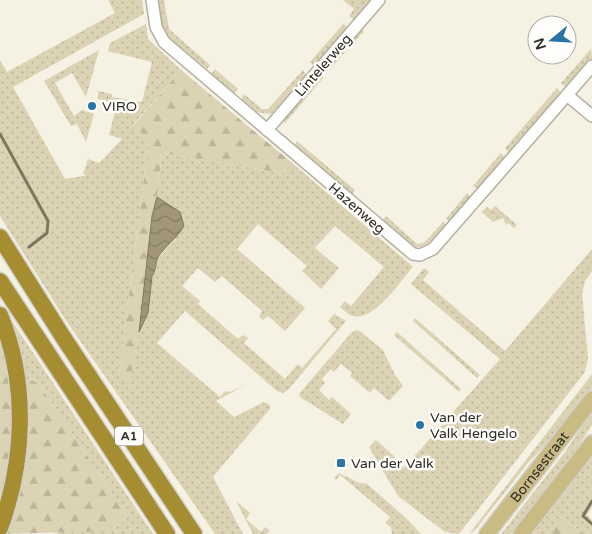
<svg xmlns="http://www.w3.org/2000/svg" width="592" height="534" viewBox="0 0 592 534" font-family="'Varela Round',sans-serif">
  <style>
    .grass { fill: url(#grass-dots) }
    .forest { fill: url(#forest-firs) }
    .water { fill: url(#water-waves); stroke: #7e775f }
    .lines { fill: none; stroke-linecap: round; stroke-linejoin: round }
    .stream { stroke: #7e775f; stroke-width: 3 }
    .minor-casing { stroke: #b3b0a2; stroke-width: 14 }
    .major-casing { stroke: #d1d1cf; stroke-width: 18 }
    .highway-casing { stroke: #d1d1cf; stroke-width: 19 }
    .minor { stroke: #fff; stroke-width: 11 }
    .major { stroke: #cabb84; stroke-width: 15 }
    .highway { stroke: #a78d32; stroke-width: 16 }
    .poi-dot { fill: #2974a7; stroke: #fffefb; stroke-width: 2 }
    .labels { text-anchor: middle; stroke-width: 5; stroke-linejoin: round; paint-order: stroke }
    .shield { fill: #fffefb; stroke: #6d6b67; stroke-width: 1 }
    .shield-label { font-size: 12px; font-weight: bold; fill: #2e2c27 }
    .street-label { font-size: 14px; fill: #2e2c27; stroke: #fffefb }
    .poi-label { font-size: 14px; fill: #2e2c27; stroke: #fffefb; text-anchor: start }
  </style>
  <defs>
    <pattern id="grass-dots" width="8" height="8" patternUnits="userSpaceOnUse" patternTransform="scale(1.25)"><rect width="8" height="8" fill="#dcd3b4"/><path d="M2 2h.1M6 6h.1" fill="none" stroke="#bdb59b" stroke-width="1.8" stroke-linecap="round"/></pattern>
    <pattern id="forest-firs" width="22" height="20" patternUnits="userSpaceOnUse" patternTransform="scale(1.25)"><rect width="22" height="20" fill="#dcd3b4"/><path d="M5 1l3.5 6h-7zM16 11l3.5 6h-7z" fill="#bdb59b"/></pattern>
    <pattern id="water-waves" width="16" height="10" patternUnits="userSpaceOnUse" patternTransform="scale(1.25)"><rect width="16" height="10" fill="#a19777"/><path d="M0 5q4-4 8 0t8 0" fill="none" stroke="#847b62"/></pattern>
  </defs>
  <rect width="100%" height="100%" fill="#f5f1e3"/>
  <!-- grass -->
  <g class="grass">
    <path d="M108 0H142L144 14 13 87 65 179 88 175 83 174 88 159 99 163 122 139 109 135 117 104 98 99V91L112 94V97L142 102 152 62 108 51 110 43 146 24 148 39 181 70 133 125 149 139 119 374 129 388 139 332 148 313 152 276 156 271 157 259 175 240 180 212 157 197 162 153 283 173 291 162 413 267C401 280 374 322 353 316 348 315 344 310 340 307L345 301 351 306 384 267 335 226 315 248 339 268 321 289 302 271 307 266 258 224 237 249 305 308 285 331 268 316 263 320 259 317 262 311 222 276 215 282 198 268 182 286 200 301 198 304 238 339 243 335 248 338 244 343 285 379 298 364 302 368 336 329 328 321 334 314 346 321 288 390 283 393 277 391 185 311 157 343 220 397 225 391 230 392 247 384 216 401 234 417 264 402 270 405V409L213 477 243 534H215L67 322 0 216V60L7 72 115 13Z"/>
    <path d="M157 0H164L169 29 210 65 207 69 166 36 161 27Z"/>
    <path d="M343 0H372L356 19H353L349 16 354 9Z"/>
    <path d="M344 23 347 29 316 65H313L310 62Z"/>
    <path d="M361 29 364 31 329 70V66Z"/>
    <path d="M591 49 592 58 565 87 561 83Z"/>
    <path d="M99 50 86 97 72 73 55 83 74 116 82 110 94 114 86 142 77 124 71 126 44 81Z"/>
    <path d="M215 69 238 89 234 94 211 74Z"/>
    <path d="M303 70 307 76 271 114 255 112 241 100 244 94 262 109H268Z"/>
    <path d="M320 77H324L285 123 283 121 285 117Z"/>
    <path d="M557 88 561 93 509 152 505 148Z"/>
    <path d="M297 141 355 190 352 194 294 146Z"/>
    <path d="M501 153 505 158 478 189 473 186Z"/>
    <path d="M467 193 471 197 450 222 446 219Z"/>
    <path d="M495 206 517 225 514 228 508 223 506 225 503 218 493 222 482 212 487 207 491 210Z"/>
    <path d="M386 216 417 244 424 243 443 222 446 225C415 261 414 248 382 221Z"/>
    <path d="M592 249V271L585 281 582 294 588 358 585 372 459 534 445 532 398 496 369 447 376 440 395 457 393 459 404 468 500 359 411 284 424 268 429 272 423 280 505 351Z"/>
    <path d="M0 303 153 534H54L66 531H108L129 519 39 384 30 378 23 463 6 534H2C22 474 30 413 15 350 11 334 3 319 0 303Z"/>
    <path d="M415 318 480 375 477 378 413 321Z"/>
    <path d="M356 330 361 332 383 350 395 375 403 386 389 401 374 388 370 393 350 376 352 373 341 364 334 372 331 369 322 379 325 383 319 390 329 400 332 397 351 414 343 424 300 397 299 394 351 333Z"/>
    <path d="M397 332 461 389 459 392 394 335Z"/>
    <path d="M592 374V389L570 419 528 463 476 529 469 534Z"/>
    <path d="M592 411V425L571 457 511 534H501L565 452Z"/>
    <path d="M592 457V507L587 515 592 520V534H584L560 516 552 534H532Z"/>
    <path d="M339 473 359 483 367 484 406 518 421 534H392L391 527 385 523 390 517 340 475 336 480 334 478Z"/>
    <path d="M236 501 250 513 246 519 261 532 265 527 270 531 267 534H253Z"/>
  </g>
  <!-- forest -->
  <g class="forest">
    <path d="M181 70 291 162 283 173 162 153 157 197 152 216 139 332 129 389 119 374 149 139 133 126Z"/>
    <path d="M0 339C16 392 14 449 0 502Z"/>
    <path d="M29 378 39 384 129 519 108 531 6 534 26 415Z"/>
    <path d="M560 516 584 534H552Z"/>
  </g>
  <!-- water -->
  <path class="water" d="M157 197 180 212 184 226C177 238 164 248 158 257 155 263 157 270 152 276L148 313 139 332 152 216Z"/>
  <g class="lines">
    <!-- stream -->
    <g class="stream">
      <path d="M0 134 48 221 47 233 29 247"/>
      <path d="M592 501 583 516 592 524"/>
    </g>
    <!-- minor casing -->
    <g class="minor-casing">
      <g id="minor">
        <path d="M152 0 156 27 164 42 413 254 420 255 433 249 567 95"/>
        <path d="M592 66 567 95 592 116"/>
        <path d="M267 130 379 0"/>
      </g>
    </g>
    <!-- major casing -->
    <g class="major-casing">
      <g id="major">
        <path id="s1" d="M487 534 592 399"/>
        <path d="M521 534 592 443"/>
      </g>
    </g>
    <!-- highway casing -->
    <g class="highway-casing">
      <g id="highway">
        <path d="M0 237 63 337 194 534"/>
        <path d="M0 281 167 534"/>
        <path d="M0 315C28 382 25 461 0 528"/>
      </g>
    </g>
    <!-- minor -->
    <use href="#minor" class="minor"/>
    <!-- major -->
    <use href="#major" class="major"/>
    <!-- highway -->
    <use href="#highway" class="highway"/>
  </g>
  <!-- markers -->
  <g class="poi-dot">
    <circle cx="92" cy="106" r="5"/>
    <circle cx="420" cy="425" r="5"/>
    <rect x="336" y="458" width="10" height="10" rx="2.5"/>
  </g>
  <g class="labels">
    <!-- shield labels -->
    <rect class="shield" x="115" y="426.5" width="28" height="19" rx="4"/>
    <g class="shield-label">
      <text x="129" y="440">A1</text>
    </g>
    <!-- street labels -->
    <g class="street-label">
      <text transform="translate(323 65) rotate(-49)" y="5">Lintelerweg</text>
      <text transform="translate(357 208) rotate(41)" y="5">Hazenweg</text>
      <text dy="5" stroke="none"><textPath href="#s1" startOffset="85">Bornsestraat</textPath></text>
    </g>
    <!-- poi labels -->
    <g class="poi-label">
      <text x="102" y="111">VIRO</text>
      <text x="430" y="422">Van der<tspan x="430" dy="16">Valk Hengelo</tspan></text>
      <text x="351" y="468">Van der Valk</text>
    </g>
  </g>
  <!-- north arrow -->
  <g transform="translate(552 40) rotate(252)"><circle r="24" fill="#fffefb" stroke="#abaaa6"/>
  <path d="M0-4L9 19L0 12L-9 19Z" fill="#2974a7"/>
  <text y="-8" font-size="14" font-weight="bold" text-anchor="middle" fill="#2e2c27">N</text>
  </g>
</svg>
